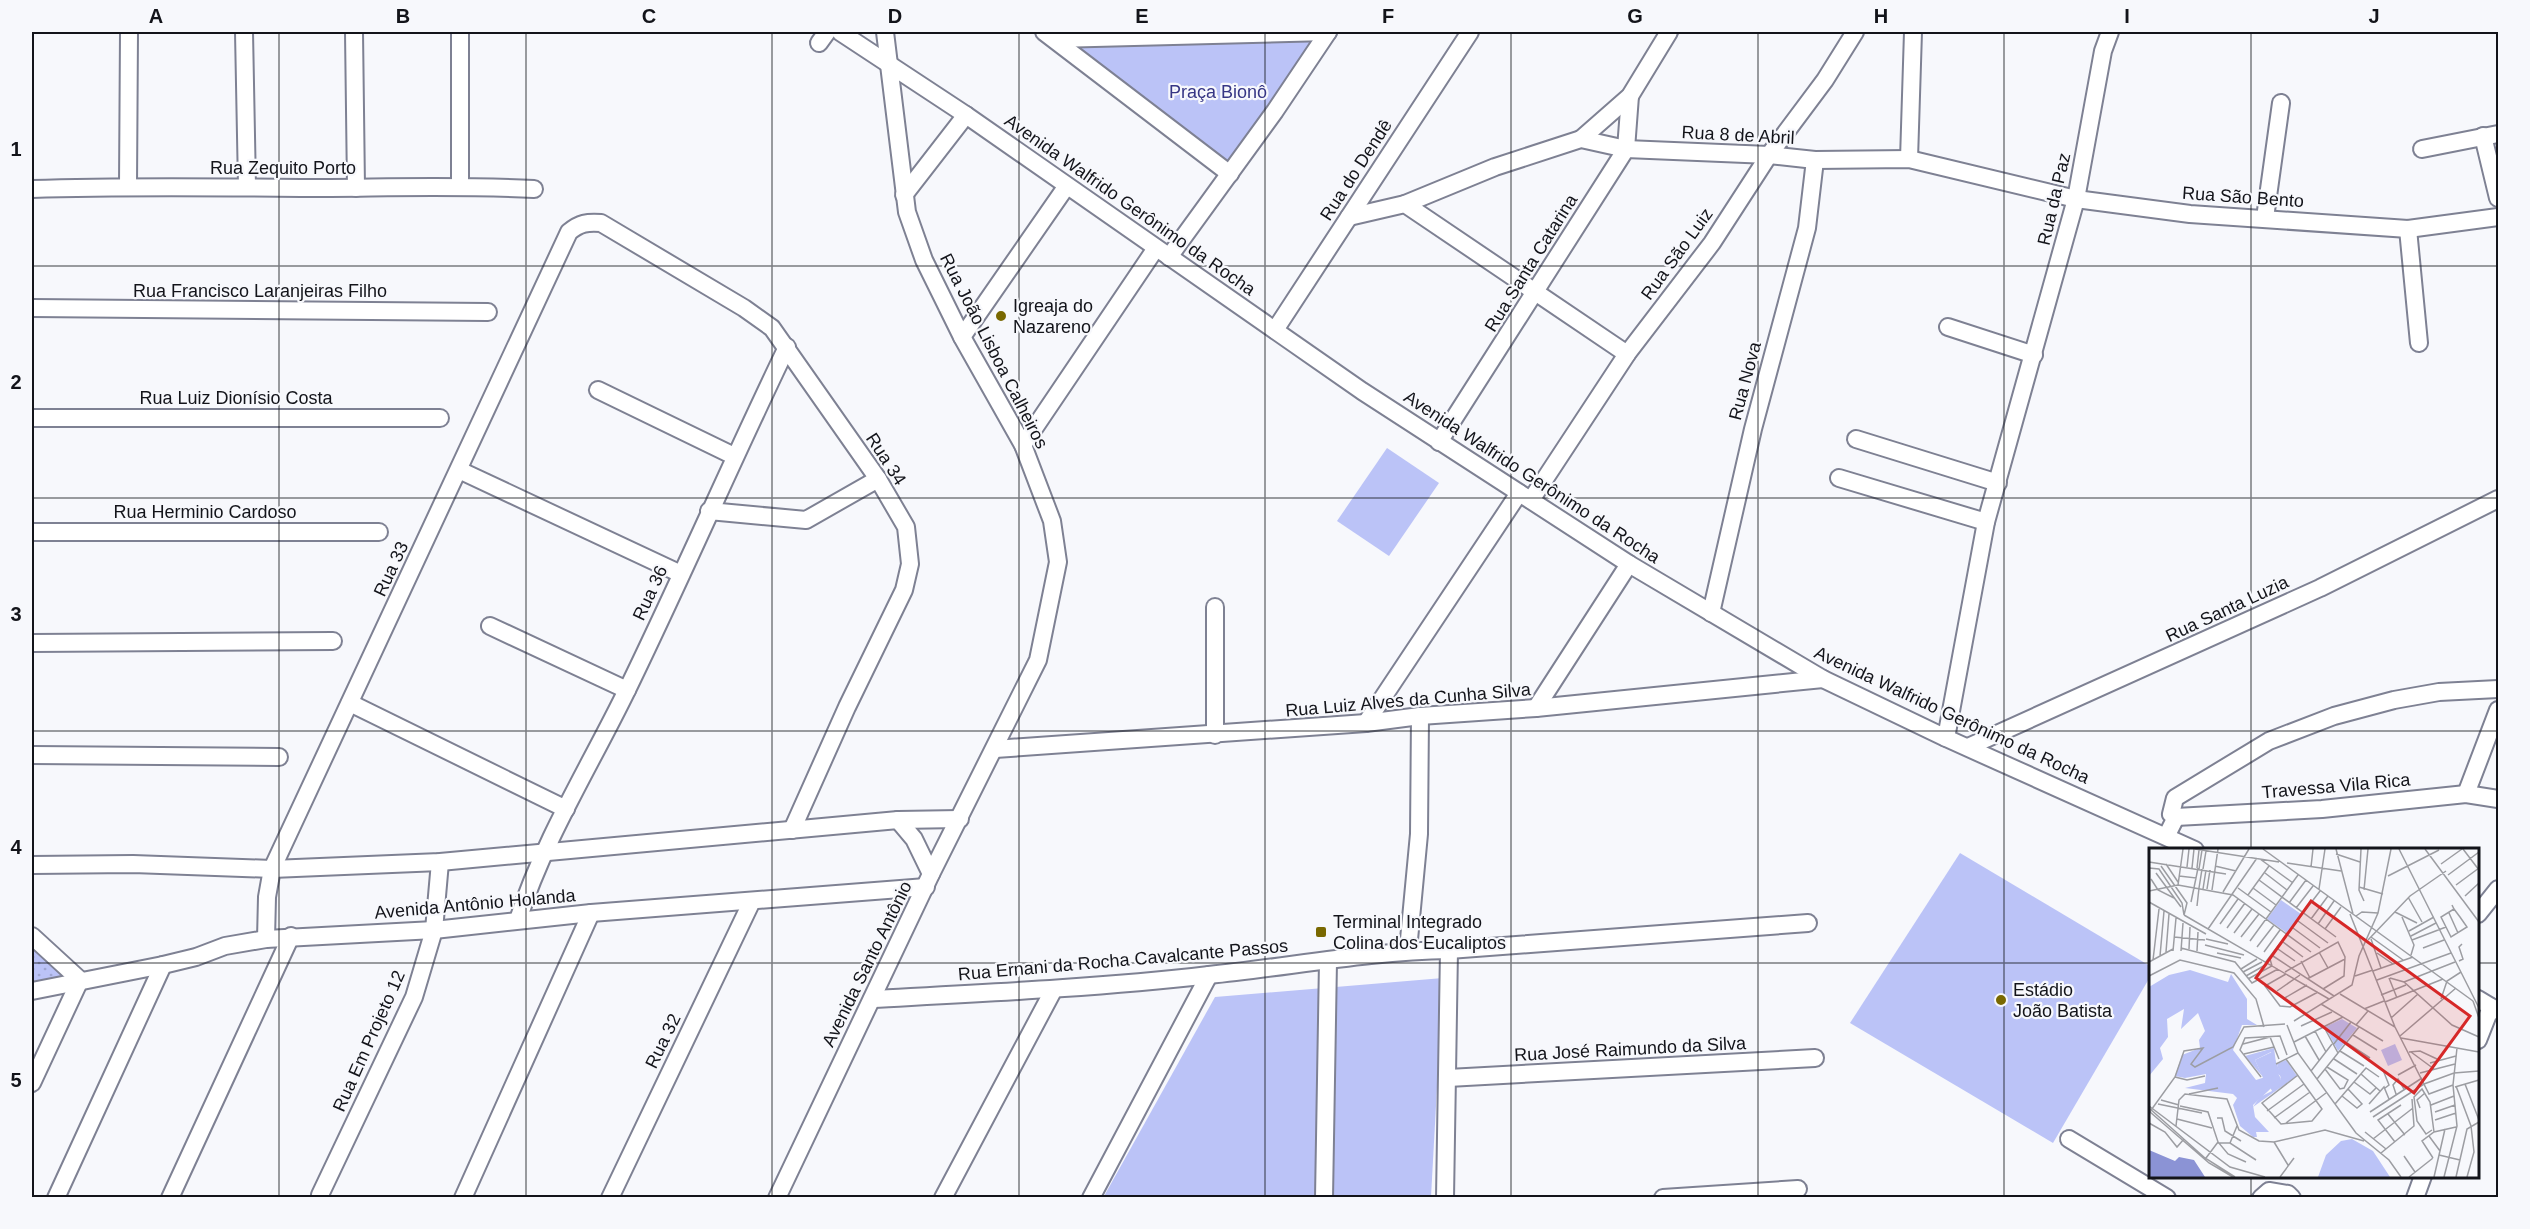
<svg xmlns="http://www.w3.org/2000/svg" width="2530" height="1229" viewBox="0 0 2530 1229" font-family="Helvetica,sans-serif">
  <style>
    .grass { fill: url(#grass-dots) }
    .green { fill: #bbc3f7 }
    .lines { fill: none; stroke-linecap: round; stroke-linejoin: round }
    .minor-casing { stroke: #7e8193; stroke-width: 20 }
    .minor { stroke: #fff; stroke-width: 16 }
    .grid { fill: none; stroke: #13141a; stroke-width: 1.5; stroke-opacity: 0.55 }
    .poi-dot { fill: #796800; stroke: #f7f8fc; stroke-width: 2 }
    .labels { text-anchor: middle; stroke-width: 4.5; stroke-linejoin: round; paint-order: stroke }
    .park-label { font-size: 18px; fill: #363685; stroke: #f7f8fc }
    .street-label { font-size: 18px; fill: #13141a; stroke: #f7f8fc }
    .poi-label { font-size: 18px; fill: #13141a; stroke: #f7f8fc; text-anchor: start }
    .inset-road { fill: none; stroke: #9c9da2; stroke-width: 1.5 }
    .view { fill: #d62828; fill-opacity: 0.15; stroke: #d62828; stroke-width: 3 }
    .inset-edge { fill: none; stroke: #13141a; stroke-width: 3 }
    .neatline { fill: none; stroke: #13141a; stroke-width: 2 }
    .grid-label { font-size: 20px; text-anchor: middle; font-weight: bold; fill: #13141a }
  </style>
  <defs>
    <pattern id="grass-dots" width="8" height="8" patternUnits="userSpaceOnUse" patternTransform="scale(1.5)"><rect width="8" height="8" fill="#bbc3f7"/><path d="M2 2h.1M6 6h.1" fill="none" stroke="#a0a7d3" stroke-width="1.8" stroke-linecap="round"/></pattern>
  </defs>
  <rect width="100%" height="100%" fill="#f7f8fc"/>
  <!-- grass -->
  <path class="grass" d="M32 946 64 977 32 981Z"/>
  <!-- green -->
  <g class="green">
    <path d="M1315 40 1230 162 1065 42Z"/>
    <path d="M1387 448 1439 483 1389 556 1337 521Z"/>
    <path d="M1960 853 2150 966V977L2053 1143 1850 1023Z"/>
    <path d="M1443 978 1431 1197 1103 1198 1215 997Z"/>
  </g>
  <g class="lines">
    <!-- minor casing -->
    <g class="minor-casing">
      <g id="minor">
        <path d="M244 32 247 187"/>
        <path d="M354 32 356 188"/>
        <path d="M460 32V186"/>
        <path d="M840 32 966 115 1362 391 1629 564 1823 679 1946 738 2195 850"/>
        <path d="M1044 32 1230 174"/>
        <path d="M1055 39 1328 32"/>
        <path d="M819 43 827 32"/>
        <path d="M2483 136 2498 198"/>
        <path d="M1581 139 1630 96 1669 32"/>
        <path d="M2422 149 2498 134"/>
        <path d="M1909 159 1913 32"/>
        <path d="M128 185 129 32"/>
        <path d="M32 189C121 186 211 187 301 188 379 188 456 185 534 189"/>
        <path d="M904 195 966 115"/>
        <path d="M1405 204 1495 167 1581 139 1626 149 1769 155 1815 160 1909 159 2076 199 2190 214 2408 229 2498 217"/>
        <path d="M1349 217 1405 204 1627 354"/>
        <path d="M2265 218 2281 103"/>
        <path d="M2408 229 2419 343"/>
        <path d="M1169 257 1275 111 1328 32"/>
        <path d="M32 308 488 312"/>
        <path d="M1948 327 2034 355"/>
        <path d="M1275 330 1470 32"/>
        <path d="M962 337 1066 187"/>
        <path d="M598 390 734 456"/>
        <path d="M32 418H440"/>
        <path d="M1856 439 1998 483"/>
        <path d="M1439 442 1626 149 1630 96"/>
        <path d="M1023 445 1156 248"/>
        <path d="M459 470 681 574"/>
        <path d="M1839 478 1986 522"/>
        <path d="M1531 500 1627 354 1712 243 1769 155 1825 80 1855 32"/>
        <path d="M709 511 806 520 878 479"/>
        <path d="M32 532H379"/>
        <path d="M1711 613 1753 429 1807 228 1815 160"/>
        <path d="M490 626 627 690"/>
        <path d="M32 643 333 641"/>
        <path d="M350 703 566 809"/>
        <path d="M1536 708 1629 564"/>
        <path d="M1366 723 1519 493"/>
        <path d="M1215 735V607"/>
        <path d="M1946 738 1986 522 2076 199 2103 51 2110 32"/>
        <path d="M1968 747 2320 588 2498 499"/>
        <path d="M995 749 1366 723 1420 716 1536 708 1823 679"/>
        <path d="M32 755 279 757"/>
        <path d="M2466 794 2498 710"/>
        <path d="M2176 817 2322 809 2466 794 2498 799"/>
        <path d="M898 820 914 839 931 874"/>
        <path d="M2167 835 2176 817 2171 814 2175 798 2269 741 2334 716 2394 700 2439 692 2498 689"/>
        <path d="M32 865 133 864 272 869 440 862 898 820 960 819"/>
        <path d="M2478 914 2498 889"/>
        <path d="M518 920C544 839 590 766 627 690 682 577 732 461 787 347"/>
        <path d="M32 936 80 980 32 1083"/>
        <path d="M266 939 267 897 272 869 569 232C580 223 587 222 601 223L744 308 772 328 878 479 906 527 910 564 904 590 847 707 792 830"/>
        <path d="M1408 950 1419 834 1420 716"/>
        <path d="M32 991 163 965 196 957 225 946 266 939 434 930 591 913 926 887"/>
        <path d="M872 999C984 993 1097 988 1209 975 1289 967 1369 951 1449 950L1808 923"/>
        <path d="M2478 999 2498 1011"/>
        <path d="M2478 1040 2491 1007"/>
        <path d="M1448 1078 1815 1058"/>
        <path d="M2069 1139 2167 1198"/>
        <path d="M320 1195 414 997 434 930 440 862"/>
        <path d="M56 1198 163 965"/>
        <path d="M170 1198 291 936"/>
        <path d="M463 1198 591 913"/>
        <path d="M610 1198 752 901"/>
        <path d="M777 1198 931 874 1038 660 1058 562 1052 521 1023 445 962 337 924 260 907 212 885 32"/>
        <path d="M943 1198 1054 989"/>
        <path d="M1091 1198 1209 975"/>
        <path d="M1324 1198 1328 961"/>
        <path d="M1445 1198 1449 950"/>
        <path d="M1663 1198 1798 1189"/>
        <path d="M2261 1198 2269 1191 2288 1194 2292 1198"/>
        <path d="M2415 1198 2423 1176"/>
      </g>
    </g>
    <!-- minor -->
    <use href="#minor" class="minor"/>
  </g>
  <!-- grid -->
  <path class="grid" d="M279 32V1198M526 32V1198M772 32V1198M1019 32V1198M1265 32V1198M1511 32V1198M1758 32V1198M2004 32V1198M2251 32V850M32 266H2498M32 498H2498M32 731H2498M32 963H2150M2478 963H2498M2251 1176V1198"/>
  <!-- markers -->
  <g class="poi-dot">
    <circle cx="1001" cy="316" r="6"/>
    <rect x="1315" y="926" width="12" height="12" rx="3"/>
    <circle cx="2001" cy="1000" r="6"/>
  </g>
  <g class="labels">
    <!-- park labels -->
    <g class="park-label">
      <text x="1218" y="98">Praça Bionô</text>
    </g>
    <!-- street labels -->
    <g class="street-label">
      <text transform="translate(1738 135) rotate(3)" y="6">Rua 8 de Abril</text>
      <text x="283" y="174">Rua Zequito Porto</text>
      <text transform="translate(1356 170) rotate(-57)" y="6">Rua do Dendê</text>
      <text transform="translate(2243 197) rotate(4)" y="6">Rua São Bento</text>
      <text transform="translate(2054 199) rotate(-77)" y="6">Rua da Paz</text>
      <text transform="translate(1130 205) rotate(35)" y="6">Avenida Walfrido Gerônimo da Rocha</text>
      <text transform="translate(1677 254) rotate(-54)" y="6">Rua São Luiz</text>
      <text transform="translate(1531 263) rotate(-58)" y="6">Rua Santa Catarina</text>
      <text x="260" y="297">Rua Francisco Laranjeiras Filho</text>
      <text transform="translate(994 351) rotate(63)" y="6">Rua João Lisboa Calheiros</text>
      <text transform="translate(1745 381) rotate(-75)" y="6">Rua Nova</text>
      <text x="236" y="404">Rua Luiz Dionísio Costa</text>
      <text transform="translate(886 459) rotate(57)" y="6">Rua 34</text>
      <text transform="translate(1532 477) rotate(33)" y="6">Avenida Walfrido Gerônimo da Rocha</text>
      <text x="205" y="518">Rua Herminio Cardoso</text>
      <text transform="translate(391 569) rotate(-65)" y="6">Rua 33</text>
      <text transform="translate(650 593) rotate(-65)" y="6">Rua 36</text>
      <text transform="translate(2227 609) rotate(-25)" y="6">Rua Santa Luzia</text>
      <text transform="translate(1408 700) rotate(-5)" y="6">Rua Luiz Alves da Cunha Silva</text>
      <text transform="translate(1952 715) rotate(25)" y="6">Avenida Walfrido Gerônimo da Rocha</text>
      <text transform="translate(2336 786) rotate(-5)" y="6">Travessa Vila Rica</text>
      <text transform="translate(475 904) rotate(-5)" y="6">Avenida Antônio Holanda</text>
      <text transform="translate(1123 960) rotate(-5)" y="6">Rua Ernani da Rocha Cavalcante Passos</text>
      <text transform="translate(867 964) rotate(-64)" y="6">Avenida Santo Antônio</text>
      <text transform="translate(369 1041) rotate(-66)" y="6">Rua Em Projeto 12</text>
      <text transform="translate(663 1041) rotate(-64)" y="6">Rua 32</text>
      <text transform="translate(1630 1049) rotate(-3)" y="6">Rua José Raimundo da Silva</text>
    </g>
    <!-- poi labels -->
    <g class="poi-label">
      <text x="1013" y="312">Igreaja do<tspan x="1013" dy="21">Nazareno</tspan></text>
      <text x="1333" y="928">Terminal Integrado<tspan x="1333" dy="21">Colina dos Eucaliptos</tspan></text>
      <text x="2013" y="996">Estádio<tspan x="2013" dy="21">João Batista</tspan></text>
    </g>
  </g>
  <!-- overview -->
  <g transform="translate(2149 848)">
    <rect width="330" height="330" fill="#f7f8fc"/>
    <path d="M41 122 79 134 82 126 98 151V171L108 177H93L84 202 107 232 129 225 132 231 104 257 106 269 120 284H107L108 289H104L91 278 84 257 88 250 84 246 36 240 56 235 57 226 36 230 26 228 33 207 51 200 50 192 56 183 49 165 32 181 35 161 18 171 19 189 11 200 14 211 0 228V139L20 127ZM203 291 224 303 241 329H169L177 307 192 293Z" fill="#bbc3f7"/>
    <path d="M123 204 133 229 129 226 115 232 106 212Z" fill="#bbc3f7"/>
    <path d="M132 52 152 66 138 85 118 71ZM193 171 208 180 189 203 176 179ZM246 196 253 212 239 218 232 202ZM125 200 127 215 122 204 106 212 114 229 96 208ZM137 212 148 228 104 259 111 249 123 243 120 237 132 231 128 216Z" fill="#bbc3f7"/>
    <path d="M0 302 26 313 30 309 45 312 56 329H0Z" fill="#8b93d5"/>
    <path class="inset-road" d="M46 1 130 14M114 1 324 153M187 1 204 66M212 1 210 42 215 53M250 1 330 160M276 1 330 74M314 1 330 22M187 6 211 14M111 11 144 35M0 14 77 26M138 15 192 23M17 16 29 34M292 16 313 1M12 18 38 55 35 67M66 18 87 23M38 19 40 1M162 19 164 1M0 20 10 21 33 55 35 67M43 20 45 1M48 20 50 2M50 21 53 2M54 21 57 3M7 25 32 59M116 25 138 42M299 27 330 4M30 28 47 30 49 20M239 28 290 2M2 31 9 42 25 50M110 32 187 89M29 37 34 1M307 37 330 20M210 39 234 46M50 40 53 21M89 40 122 64M104 40 127 57M54 41 57 22M58 41 61 22M170 41 176 1M63 42 69 1M215 42 219 1M0 43 29 37 84 47 162 104M74 44 100 1M99 47 120 18M316 48 330 35M259 49 273 74M0 54 57 86M42 54 47 30M140 55 157 32M303 57 305 61 311 69 318 79 302 89 292 69 305 61M48 58 50 40M147 60 164 38M246 64 268 75M300 65 309 85M201 66 246 179 280 246 304 237M35 67 180 151M207 68 213 64 229 65M253 69 265 97 262 107M162 71 179 48M149 73 179 95M71 76 89 51M169 76 185 53M78 80 96 55M144 80 171 100M59 81 108 10M176 81 192 59M260 83 285 69M85 85 103 61M262 88 287 75M25 89 56 92M92 89 110 66M222 89 254 112M57 91 79 96M222 91 232 120M219 92 261 48 297 23M263 92 297 79M101 93 149 27M134 94 154 109M56 97 95 107M108 99 125 77M32 100 86 114 103 135 129 121M274 100 295 92M40 101 41 79M129 101 146 113M24 103 27 70M32 103 34 75M48 103 49 84M17 104 20 66M115 104 131 82M170 104 179 120M68 105 92 110M228 105 244 116M11 108 15 63M124 108 185 148M4 112 10 61M152 113 161 130M310 113 314 111 310 99 313 96M0 114 24 101M116 115 171 43M92 121 108 111M224 123 264 109M94 124 113 114M136 124 189 94 196 109 195 128 174 141M137 126 116 138 131 158 141 159 169 144M0 128 31 112 85 125 107 151 115 179M97 128 118 116M206 128 224 122M240 130 248 150M241 130 255 134 303 177 330 189M99 131 123 118 121 111M158 131 196 111M228 132 302 105M255 134 306 114M128 143 151 127M191 146 246 179M232 147 257 137M134 151 158 137M292 151 298 133 312 124M324 153 330 170M236 154 294 131M172 156 234 193M215 161 235 153M242 170 269 146M145 173 203 137 210 108 229 65 242 1M138 177 149 205 207 285 240 312 252 329M207 177 219 163M152 178 183 164M175 179 189 205M166 183 177 204M204 187 228 202M156 188 170 212M251 188 307 140M252 190 330 204M145 194 194 169M198 195 221 210M94 196 121 189 130 211M184 197 202 174M191 203 215 218M260 204 271 203 288 211M262 204 285 221M95 206 125 199M137 211 173 261 163 273 132 276 113 255 149 227M185 211 208 226M281 215 307 208M127 216 149 205M176 221 191 241 195 240 199 232 178 219M234 222 240 237 236 240M162 223 183 196M271 225 306 216M212 226 231 243M249 227 267 217M26 229 38 232 56 228M112 229 91 202 96 190 131 188 138 207M168 231 210 179M205 234 221 246 227 240M316 236 330 272M307 238 322 278 325 304 318 329M306 239 330 232M40 246 69 240M247 246 244 237 249 231 255 241M193 248 208 260 213 256 199 241M12 252 30 257M9 256 53 265M186 256 217 220 230 229M220 256 235 239 240 251M282 257 305 248M0 258 81 319 116 329M31 258 59 264 69 294 79 306 97 314M0 260 56 310 86 329M271 260 268 252 276 245M118 263 155 236M1 264 60 315 84 329M221 264 273 230M286 264 306 257M0 265 26 229 35 203 54 200 42 216 46 219 84 199 95 179 136 176M239 266 256 287M224 269 275 236 305 225 330 223M68 270H73L76 283 92 293M125 270 161 244M28 271 63 280M286 272 307 265M0 275 16 284 28 299 35 291M137 275 177 245M27 278 30 252 36 246 78 251 90 282 110 293 125 294 176 282 215 293M283 282 277 286 268 273 265 249 273 241 281 254 285 284M216 284 237 301M280 288 291 303M224 291 264 260M125 294 139 317M246 294 229 272 252 257M69 295H81L107 312M81 295 88 278M232 305 265 278 263 251M290 307 311 312M255 308 266 324M57 310 69 294M284 310 273 293 285 284 307 279M131 329 145 310M260 329 284 310M285 329 296 281M295 329 308 278 304 237 308 200M307 329 318 281 330 274"/>
    <path class="view" d="M162 53 321 168 265 245 107 130Z"/>
    <rect width="330" height="330" class="inset-edge"/>
  </g>
  <!-- border -->
  <rect width="2530" height="1229" fill="none" stroke="#f7f8fc" stroke-width="66"/>
  <rect x="33" y="33" width="2464" height="1163" class="neatline"/>
  <g class="grid-label">
    <text x="156" y="23">A</text>
    <text x="403" y="23">B</text>
    <text x="649" y="23">C</text>
    <text x="895" y="23">D</text>
    <text x="1142" y="23">E</text>
    <text x="1388" y="23">F</text>
    <text x="1635" y="23">G</text>
    <text x="1881" y="23">H</text>
    <text x="2127" y="23">I</text>
    <text x="2374" y="23">J</text>
    <text x="16" y="156">1</text>
    <text x="16" y="389">2</text>
    <text x="16" y="621">3</text>
    <text x="16" y="854">4</text>
    <text x="16" y="1087">5</text>
  </g>
</svg>
